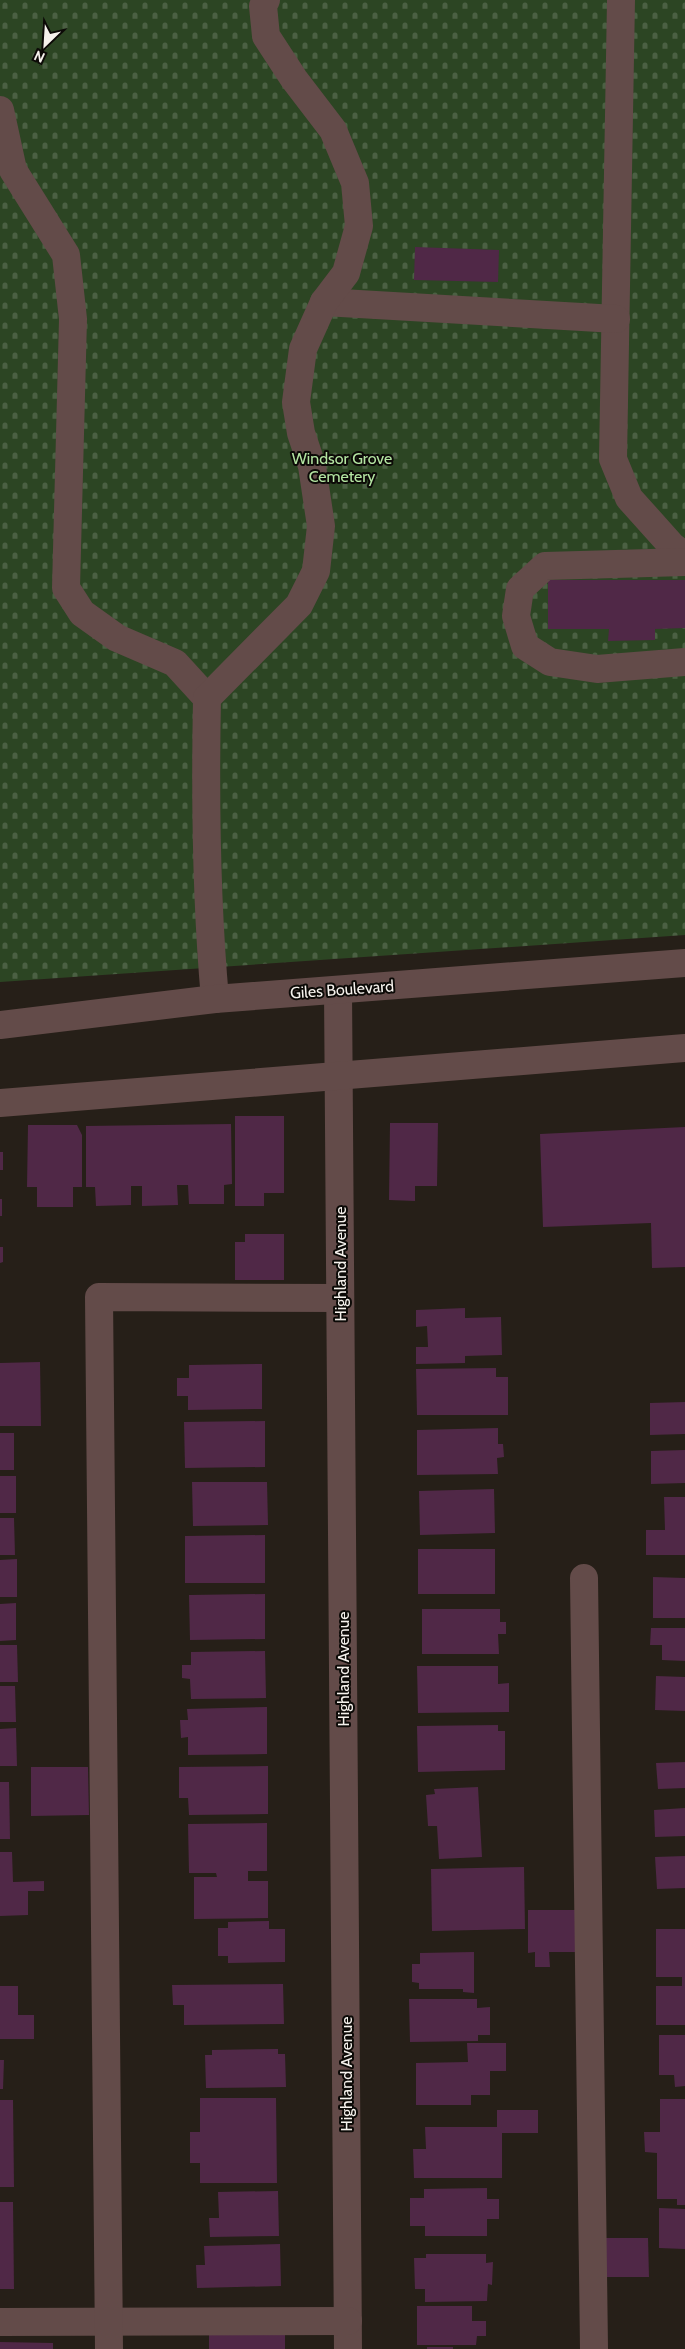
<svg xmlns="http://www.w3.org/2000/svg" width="685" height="2349" viewBox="0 0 685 2349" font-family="Cabin,sans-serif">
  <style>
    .cemetery { fill: url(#cemetery-stones) }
    .building { fill: #502847 }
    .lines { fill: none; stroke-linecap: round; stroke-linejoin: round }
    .minor { stroke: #634b49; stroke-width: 28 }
    .labels { text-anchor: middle; stroke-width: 4; stroke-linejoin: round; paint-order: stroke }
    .park-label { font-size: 16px; fill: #b4e5a2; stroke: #0c0a07 }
    .street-label { font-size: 16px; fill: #f6f2ed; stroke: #0c0a07 }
  </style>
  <defs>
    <pattern id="cemetery-stones" width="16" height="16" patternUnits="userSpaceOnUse" patternTransform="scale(1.25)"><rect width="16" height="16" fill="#2c4523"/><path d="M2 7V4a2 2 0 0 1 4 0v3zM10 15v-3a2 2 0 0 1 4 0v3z" fill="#4b6043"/></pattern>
  </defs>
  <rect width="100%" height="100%" fill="#261f18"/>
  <!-- cemetery -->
  <path class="cemetery" d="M0 0H685V935L0 982Z"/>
  <!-- building -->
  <g class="building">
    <path d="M415 247 499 250 498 282 414 280Z"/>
    <path d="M548 580H685V628L655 629V640L608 641 609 629H548Z"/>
    <path d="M235 1116H284V1193H264V1206H235Z"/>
    <path d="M390 1123H438L437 1186H415V1201L389 1200Z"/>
    <path d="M231 1124 232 1184 224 1185V1204H189L188 1185H177L178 1205 142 1206V1186H131V1205L96 1206 95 1187H86V1126Z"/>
    <path d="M28 1125H77L82 1135V1187H73V1207H37V1187H27Z"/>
    <path d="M685 1127V1267L652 1268 651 1223 543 1227 540 1134Z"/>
    <rect x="0" y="1152" width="3" height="18"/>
    <rect x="0" y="1199" width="2" height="17"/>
    <path d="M245 1234H284V1280H235V1242H245Z"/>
    <path d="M0 1247H3V1262L0 1263Z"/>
    <path d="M465 1308V1318L501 1317 502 1355 465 1356V1363L416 1364V1347H428L427 1326 416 1327V1310Z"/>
    <path d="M40 1362 41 1426H0V1363Z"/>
    <path d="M262 1364V1409L188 1410V1396H177V1378H189V1365Z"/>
    <path d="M496 1368V1377H508V1415H417L416 1369Z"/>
    <path d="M685 1402V1434L650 1435V1403Z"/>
    <path d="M265 1421V1467L185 1468 184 1422Z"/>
    <path d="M498 1428V1444H503L504 1457 497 1458 498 1474 417 1475V1430Z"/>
    <rect x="0" y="1433" width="14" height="37"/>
    <path d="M685 1450V1483L651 1484V1451Z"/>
    <rect x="0" y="1476" width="16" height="37"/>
    <path d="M192 1482H267L268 1525 193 1526Z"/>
    <path d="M494 1489 495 1533 420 1535 419 1491Z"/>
    <path d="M664 1497H685V1555H646V1530H665Z"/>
    <path d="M0 1518H14L15 1555H0Z"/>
    <path d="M265 1535V1583H185V1536Z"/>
    <rect x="418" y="1549" width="77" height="45"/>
    <path d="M17 1559V1597H0V1560Z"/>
    <path d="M653 1577 685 1578V1618H653Z"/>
    <path d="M265 1594V1639L190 1640 189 1595Z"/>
    <path d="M16 1603V1640L0 1641V1604Z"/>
    <path d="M422 1609H500V1622H506V1634H498L499 1654H422Z"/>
    <path d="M651 1628H685V1661L662 1660V1645H650Z"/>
    <path d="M0 1645H17L18 1682H0Z"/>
    <path d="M265 1651 266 1698 191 1699 190 1679 182 1678V1665H191V1652Z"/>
    <path d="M417 1666H498V1684L509 1683V1712L418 1713Z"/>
    <path d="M656 1676 685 1677V1711L655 1710Z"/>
    <path d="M0 1686H15L16 1722H0Z"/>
    <path d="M267 1707V1754L188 1755V1737L181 1738 180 1720H188L187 1709Z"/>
    <path d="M498 1725V1731H505V1770L418 1772 417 1726Z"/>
    <path d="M16 1728 17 1766H0V1729Z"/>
    <path d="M685 1762V1788L658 1789 656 1763Z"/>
    <path d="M268 1766V1814L189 1815 188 1798H179V1767Z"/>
    <path d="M31 1767H88L89 1815 31 1816Z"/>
    <path d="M0 1782H9L10 1839H0Z"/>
    <path d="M478 1787 482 1857 439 1859 437 1826H428L426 1795 435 1794 434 1789Z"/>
    <path d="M685 1808V1836L655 1837 654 1810Z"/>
    <path d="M267 1823V1871H248V1881H268V1918L194 1919V1877H217L216 1873H189L188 1824Z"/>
    <path d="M0 1852H12L13 1882 44 1881V1891H28V1915L0 1916Z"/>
    <path d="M685 1856V1888L657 1889 655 1857Z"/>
    <path d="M524 1867 525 1929 432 1931 431 1869Z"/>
    <path d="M528 1910H575V1952H549L550 1967H535V1952L528 1953Z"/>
    <path d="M269 1921V1929H285V1962L228 1963V1956H218V1928H228V1922Z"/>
    <path d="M656 1929H685V2025H656V1986H682V1977H656Z"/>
    <path d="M474 1952V1993L463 1992V1989H419V1983L412 1982V1964H420V1953Z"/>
    <path d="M283 1984 284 2024 184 2025V2005H173L172 1985Z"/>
    <path d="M0 1986H18V2015H34V2039H0Z"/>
    <path d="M409 1999H477V2008L490 2007V2035H478V2041L410 2042Z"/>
    <path d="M659 2035H685V2086L675 2087 674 2075H659Z"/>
    <path d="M467 2043H506V2071H490V2095H471V2105H416V2063L468 2062Z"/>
    <path d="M278 2049V2054H285L286 2087 206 2088 205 2055H212V2050Z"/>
    <path d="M0 2060H4L3 2089H0Z"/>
    <path d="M200 2098H276L277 2183H200V2163H190V2132H200Z"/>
    <path d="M660 2099H685V2205H677V2199H657V2153L645 2152 644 2132H660Z"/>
    <path d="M0 2100H13L14 2187H0Z"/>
    <path d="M497 2110H538V2133H502V2178H414L413 2149H426L425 2127H497Z"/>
    <path d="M487 2188V2199H499V2219H487V2236H425V2226H410V2198H424V2189Z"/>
    <path d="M278 2191 279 2236 210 2237 209 2218H219L218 2192Z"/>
    <path d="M0 2202H13L14 2289H0Z"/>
    <path d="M659 2208 685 2209V2249L659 2248Z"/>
    <path d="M605 2238H648L649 2277H605Z"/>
    <path d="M280 2244 281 2286 197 2288 196 2265H205L204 2246Z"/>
    <path d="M426 2254H486V2263L493 2262 492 2285 488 2284 487 2301 425 2302V2289H415L414 2258H426Z"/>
    <path d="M417 2306H472V2321H486V2336H477L476 2345H417Z"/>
    <path d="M285 2333V2349H209V2335Z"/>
    <path d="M0 2342 53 2343V2349H0Z"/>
    <rect x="427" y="2347" width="26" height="2"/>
  </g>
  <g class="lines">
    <!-- minor -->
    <g class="minor">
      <path d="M621 0 613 459 629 498 672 546 685 556"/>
      <path d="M0 110 13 170 66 255 73 319 66 588 82 613 117 638 175 663 207 698"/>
      <path d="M324 302 616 319"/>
      <path d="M685 562 545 566 520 589 516 616 525 646 550 662 597 669 685 662"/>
      <path d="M338 990 348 2349"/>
      <path d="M215 999C206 899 205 799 207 698L299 605 316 571 321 526 312 466 301 433 296 402 303 349 324 302 346 273 359 226 355 183 333 130 294 79 266 36 263 6 266 0"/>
      <path d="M0 1025 215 999 685 963"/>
      <path d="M0 1103 685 1048"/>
      <path d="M584 1578 594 2349"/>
      <path d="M0 2322 348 2321"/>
      <path d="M109 2349 99 1297 340 1298"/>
    </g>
  </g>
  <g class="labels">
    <!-- park labels -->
    <g class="park-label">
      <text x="342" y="464">Windsor Grove<tspan x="342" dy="18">Cemetery</tspan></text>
    </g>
    <!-- street labels -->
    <g class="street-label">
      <text transform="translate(342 989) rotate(-4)" y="6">Giles Boulevard</text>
      <text transform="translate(340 1264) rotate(-90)" y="6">Highland Avenue</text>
      <text transform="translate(343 1669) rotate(-90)" y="6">Highland Avenue</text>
      <text transform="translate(346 2074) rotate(-90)" y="6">Highland Avenue</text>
    </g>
  </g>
  <!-- north arrow -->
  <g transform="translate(45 45) rotate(205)" stroke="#0c0a07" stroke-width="4" paint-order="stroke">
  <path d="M0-4L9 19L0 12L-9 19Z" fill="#f6f2ed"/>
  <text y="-8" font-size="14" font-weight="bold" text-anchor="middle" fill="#f6f2ed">N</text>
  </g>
</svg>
